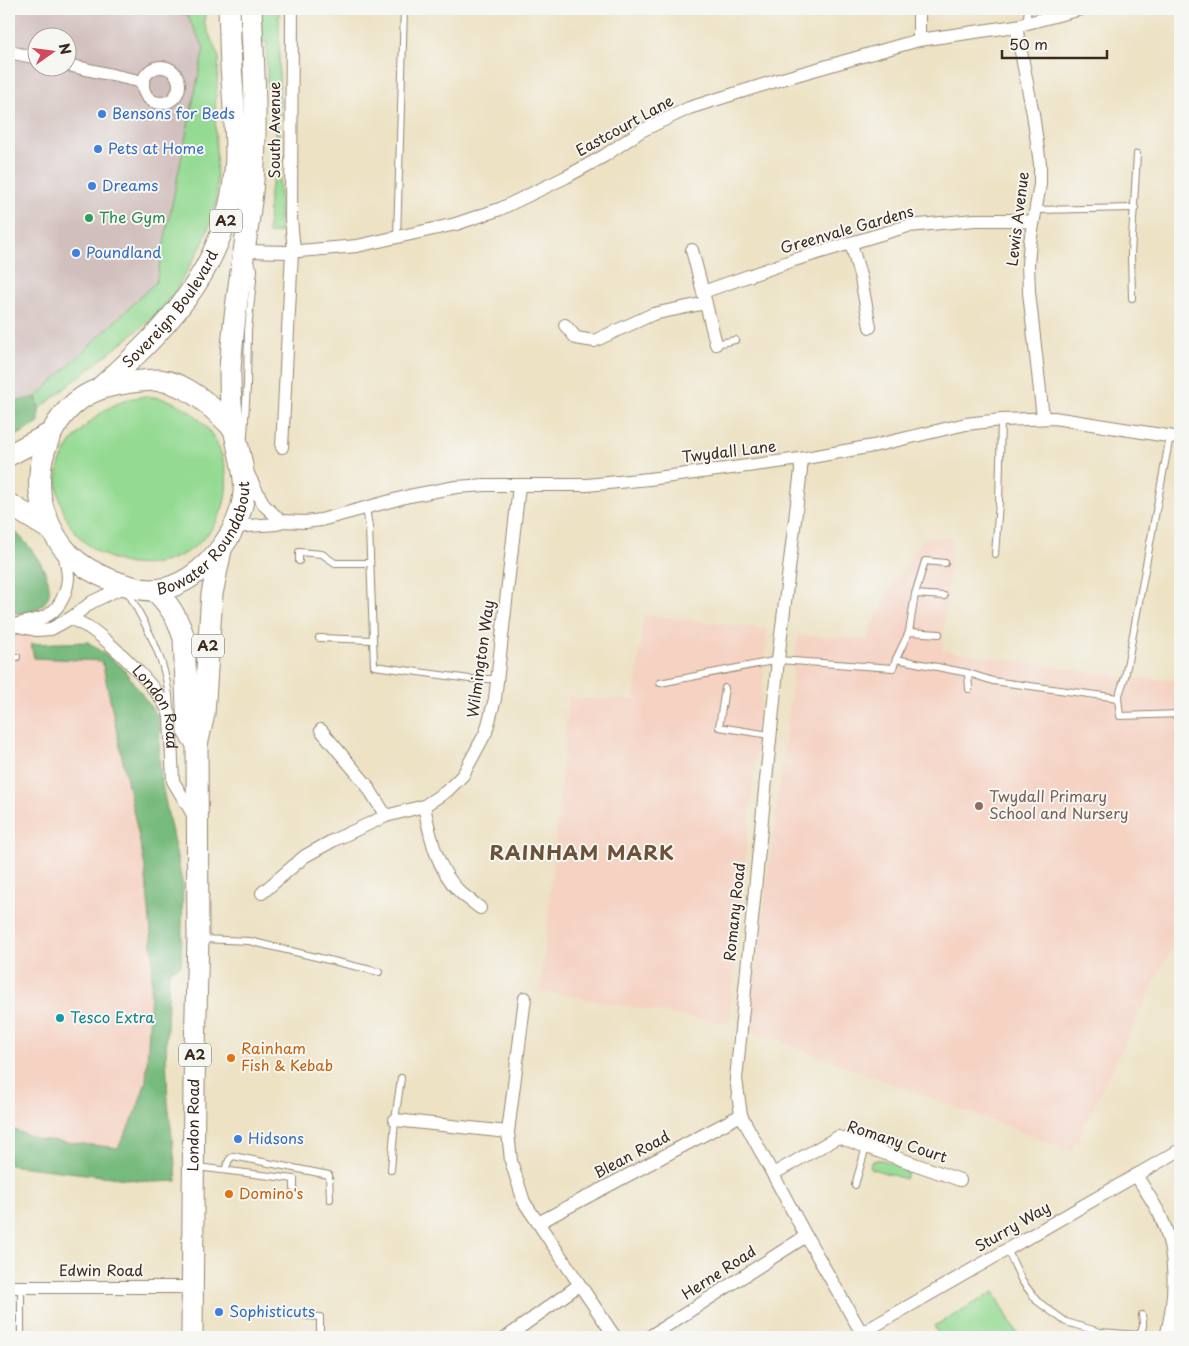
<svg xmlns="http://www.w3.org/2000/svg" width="1189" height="1346" viewBox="0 0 1189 1346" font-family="'Playpen Sans',sans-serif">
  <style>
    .built { fill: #f5d2c2 }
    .industrial { fill: #d1bfbd; fill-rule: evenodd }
    .green { fill: #94da93; stroke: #688258 }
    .forest { fill: #77ba7d; stroke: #59724e }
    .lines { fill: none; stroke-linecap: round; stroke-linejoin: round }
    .service-casing { stroke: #948671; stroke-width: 8 }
    .minor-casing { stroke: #948671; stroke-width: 14 }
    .primary-casing { stroke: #948671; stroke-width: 23 }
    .service { stroke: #fff; stroke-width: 6 }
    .minor { stroke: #fff; stroke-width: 12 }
    .primary { stroke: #fff; stroke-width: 21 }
    .shop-dot { fill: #3f7fe0; stroke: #f6f6f2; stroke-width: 2 }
    .leisure-dot { fill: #2e9e5b; stroke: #f6f6f2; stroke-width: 2 }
    .education-dot { fill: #8d6e63; stroke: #f6f6f2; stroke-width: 2 }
    .culture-dot { fill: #0f9aa8; stroke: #f6f6f2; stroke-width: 2 }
    .food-dot { fill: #e8710a; stroke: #f6f6f2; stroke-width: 2 }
    .labels { text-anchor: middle; stroke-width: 4; stroke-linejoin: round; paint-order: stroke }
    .shield { fill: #f6f6f2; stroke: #73675e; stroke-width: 1 }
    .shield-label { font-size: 14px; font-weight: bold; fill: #3b2a1e }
    .shop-label { font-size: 15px; fill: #366cbe; stroke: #f6f6f2; text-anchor: start }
    .street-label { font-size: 15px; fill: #3b2a1e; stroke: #f6f6f2 }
    .leisure-label { font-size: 15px; fill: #27864d; stroke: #f6f6f2; text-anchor: start }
    .education-label { font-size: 15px; fill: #785e54; stroke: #f6f6f2; text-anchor: start }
    .culture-label { font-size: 15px; fill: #0d838f; stroke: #f6f6f2; text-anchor: start }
    .food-label { font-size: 15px; fill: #c56008; stroke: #f6f6f2; text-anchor: start }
    .district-label { font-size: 20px; font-weight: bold; letter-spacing: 1px; fill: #6d523a; stroke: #f6f6f2 }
  </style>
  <rect width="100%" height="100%" fill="#f6f6f2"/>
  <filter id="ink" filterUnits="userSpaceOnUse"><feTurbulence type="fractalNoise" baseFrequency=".02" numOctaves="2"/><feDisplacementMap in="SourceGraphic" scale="10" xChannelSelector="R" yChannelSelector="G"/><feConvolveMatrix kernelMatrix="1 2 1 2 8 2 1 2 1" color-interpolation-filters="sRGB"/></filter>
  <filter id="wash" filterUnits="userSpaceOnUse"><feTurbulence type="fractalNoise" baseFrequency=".0096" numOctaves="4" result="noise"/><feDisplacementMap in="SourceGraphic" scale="20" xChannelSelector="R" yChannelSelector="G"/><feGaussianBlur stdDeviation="1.12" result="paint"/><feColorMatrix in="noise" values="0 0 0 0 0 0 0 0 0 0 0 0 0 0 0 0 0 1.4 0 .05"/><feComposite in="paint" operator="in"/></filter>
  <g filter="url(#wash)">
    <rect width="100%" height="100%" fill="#ede2c4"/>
    <!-- built -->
    <g class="built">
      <path d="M923 538H952L942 650 1137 679 1180 680V931L1072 1151 749 1030 798 635 868 640 881 607Z"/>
      <path d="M9 612 27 614 33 655 48 658 102 661 145 867 153 955 146 1078 136 1112 127 1133 118 1148 39 1139 9 1128Z"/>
      <path d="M644 615 768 629 729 1024 541 991 569 698 634 700Z"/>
    </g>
    <!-- industrial -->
    <path class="industrial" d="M9 9H206L204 48 156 282 36 397 9 403ZM38 38H68V68H38Z"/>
    <!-- green -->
    <g class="green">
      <path d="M177 9H205L204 22 219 58 215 111 217 185 216 202 213 216 202 245 176 290 158 314 39 409 36 397 156 282 204 48 187 15 176 12Z"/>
      <path d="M255 9H279L280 232 268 234 269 195 276 168 279 149 267 82V42H258Z"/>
      <path d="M146 396C153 397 161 398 168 400 209 414 235 461 224 503 211 550 158 577 113 559 95 552 77 539 68 521 60 505 53 481 60 463 69 438 99 409 124 401 130 398 139 397 146 396Z"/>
      <path d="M876 1160H882L909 1170 905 1179 870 1168 871 1162Z"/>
      <path d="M994 1292 1019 1337H941L934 1326Z"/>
    </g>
    <!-- forest -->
    <g class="forest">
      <path d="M36 397 39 409V423L9 440V403Z"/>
      <path d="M9 526C25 539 67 587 41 606 28 615 24 614 9 612Z"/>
      <path d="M88 642 122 667 156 714 160 730 159 756 162 785 183 886 181 965 169 971 166 1055 168 1102 177 1181 153 1182 9 1165V1128L39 1139 118 1148 136 1112 146 1081 153 955 145 867 102 661 34 658 31 644Z"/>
    </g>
  </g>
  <g filter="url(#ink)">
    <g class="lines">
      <!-- service casing -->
      <g class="service-casing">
        <g id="service">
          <path d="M1026 24 1028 9"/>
          <path d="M1036 210 1135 208"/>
          <path d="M397 237 404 9"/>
          <path d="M1132 298 1131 254 1137 154"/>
          <path d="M716 344 735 340"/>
          <path d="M244 435 247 386 248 330 254 269 249 261"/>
          <path d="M1170 436 1125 677 1118 698 1120 716 1180 714"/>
          <path d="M366 508 369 527 374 666 470 679H497"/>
          <path d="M995 554 999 503 1001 420"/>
          <path d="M299 561V552L322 554 335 563H370"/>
          <path d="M128 592C149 631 168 663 170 708"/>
          <path d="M915 594 944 596"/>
          <path d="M909 632 939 634"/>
          <path d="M319 638 373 640"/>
          <path d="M9 656 17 657"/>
          <path d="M896 659 968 673 969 689"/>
          <path d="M968 673 993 681 1118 698"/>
          <path d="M660 683 778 660 893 668 896 659 909 632 915 594 925 561 945 563"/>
          <path d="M725 688 719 727 770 735"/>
          <path d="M202 939 249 941 379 972"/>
          <path d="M197 1167 294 1179V1189"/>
          <path d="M225 1170 229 1160 233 1156 329 1175 330 1199"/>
          <path d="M391 1170 395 1120 401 1078"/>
          <path d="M855 1185 866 1147"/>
          <path d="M1007 1249 1022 1281 1037 1301 1066 1322 1100 1332 1138 1335C1145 1329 1143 1322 1142 1315"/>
          <path d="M21 1287V1337"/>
          <path d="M307 1316 320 1317V1337"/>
        </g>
      </g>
      <!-- minor casing -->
      <g class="minor-casing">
        <g id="minor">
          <path d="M292 9 291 219 294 251"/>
          <path d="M919 9V40"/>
          <path d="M1016 26 1033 114 1040 164V184L1030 242 1028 264 1029 292 1043 418"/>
          <path d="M9 52 38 58"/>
          <path d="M68 65 143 82"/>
          <circle cx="161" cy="85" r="18"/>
          <path d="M851 243 861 279 870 327"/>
          <path d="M692 250 703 292"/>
          <path d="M244 251 288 252 357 246 456 224 500 209 566 177 604 156 641 131 689 108 782 79 919 40 1016 26 1081 9"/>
          <path d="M565 325 576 338 594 341 653 314 706 303"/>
          <path d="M716 344 703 292 794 260 908 226 975 220H1010L1033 222"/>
          <path d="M282 447 292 252"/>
          <path d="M800 459 801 470 778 660 736 1079 741 1115 806 1236 864 1337"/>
          <path d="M248 474 264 505 281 521"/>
          <path d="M234 527 277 524 281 521 305 522 321 520 409 496 456 487 486 485H587L649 479 800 459 873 446 966 424 1001 420 1054 418 1180 438"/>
          <path id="s1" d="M71 618C76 621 82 624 88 627 108 639 168 696 170 718L173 781 195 818"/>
          <path d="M9 624 36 630 51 629 71 618 92 602 125 586"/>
          <path d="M18 624C26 622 36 620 44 617 59 611 67 593 68 578 68 570 65 559 64 551"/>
          <path d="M321 730 366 784 386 816"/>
          <path d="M424 806C430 835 436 868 459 891 465 897 473 902 480 908"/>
          <path d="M262 893 305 856 334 840 386 816 424 806 447 791 463 775 486 732 495 699 519 486"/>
          <path d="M525 998 508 1132 511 1161 524 1202 615 1337"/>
          <path d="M395 1120 508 1132"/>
          <path d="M773 1174 838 1137 960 1180"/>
          <path d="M1136 1175C1144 1188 1153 1201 1160 1215 1178 1253 1176 1298 1166 1337"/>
          <path d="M538 1223 741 1115"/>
          <path d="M9 1287H194"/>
          <path d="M862 1333 1180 1150"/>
          <path d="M507 1337 579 1285"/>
          <path d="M649 1337 806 1236"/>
        </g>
      </g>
      <!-- primary casing -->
      <g class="primary-casing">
        <g id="primary">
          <path id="s2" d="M101 387C173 324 233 258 236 156 236 126 233 96 231 66 230 47 230 28 229 9"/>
          <path id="s3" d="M234 429C213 408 190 384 159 380 150 380 140 381 132 382 121 384 110 385 100 389 52 405 28 468 45 514 58 549 76 566 111 580 124 585 138 590 152 590 192 589 229 547 240 512 250 483 240 460 235 433 231 414 230 393 230 374 230 361 232 348 233 336 237 288 247 240 252 192 258 131 254 70 251 9"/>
          <path d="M9 455 51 433"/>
          <path d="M9 504 51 530"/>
          <path d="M154 590C169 603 178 619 184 638L188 731 197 744"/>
          <path id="s4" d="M192 1337 194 1086 198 938 197 745 204 714 212 594 221 550"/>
        </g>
      </g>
      <!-- service -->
      <use href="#service" class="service"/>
      <!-- minor -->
      <use href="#minor" class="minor"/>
      <!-- primary -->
      <use href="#primary" class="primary"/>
    </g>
  </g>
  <!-- markers -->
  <g class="shop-dot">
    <circle cx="102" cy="114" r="5"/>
    <circle cx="98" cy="149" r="5"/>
    <circle cx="92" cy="186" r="5"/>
    <circle cx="76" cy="253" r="5"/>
    <circle cx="238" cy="1139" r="5"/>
    <circle cx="219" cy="1312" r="5"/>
  </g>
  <circle class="leisure-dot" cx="89" cy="218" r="5"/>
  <circle class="education-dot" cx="979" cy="806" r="5"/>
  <circle class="culture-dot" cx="60" cy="1018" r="5"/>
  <g class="food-dot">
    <circle cx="231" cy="1058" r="5"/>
    <circle cx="229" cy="1194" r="5"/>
  </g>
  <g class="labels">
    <!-- shield labels -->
    <g class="shield">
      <rect x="210" y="209.5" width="32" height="23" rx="4"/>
      <rect x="192" y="634.5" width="32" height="23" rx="4"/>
      <rect x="179" y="1043.5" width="32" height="23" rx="4"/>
    </g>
    <g class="shield-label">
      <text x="226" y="226">A2</text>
      <text x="208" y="651">A2</text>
      <text x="195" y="1060">A2</text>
    </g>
    <!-- shop labels -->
    <g class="shop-label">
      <text x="112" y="119">Bensons for Beds</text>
      <text x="108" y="154">Pets at Home</text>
      <text x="102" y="191">Dreams</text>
      <text x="86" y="258">Poundland</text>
      <text x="248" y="1144">Hidsons</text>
      <text x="229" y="1317">Sophisticuts</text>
    </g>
    <!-- street labels -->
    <g class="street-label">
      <text transform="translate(625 126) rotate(-29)" y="5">Eastcourt Lane</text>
      <text transform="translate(275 130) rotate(-90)" y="5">South Avenue</text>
      <text transform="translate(1018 219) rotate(-83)" y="5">Lewis Avenue</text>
      <text transform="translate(847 230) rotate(-16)" y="5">Greenvale Gardens</text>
      <text dy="5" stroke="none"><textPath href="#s2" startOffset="105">Sovereign Boulevard</textPath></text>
      <text transform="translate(729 452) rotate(-7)" y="5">Twydall Lane</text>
      <text dy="5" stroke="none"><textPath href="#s3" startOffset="521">Bowater Roundabout</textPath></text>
      <text transform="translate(481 659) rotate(-82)" y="5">Wilmington Way</text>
      <text dy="5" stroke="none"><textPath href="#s1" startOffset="128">London Road</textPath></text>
      <text transform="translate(735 912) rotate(-84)" y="5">Romany Road</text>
      <text dy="5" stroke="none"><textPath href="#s4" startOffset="212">London Road</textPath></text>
      <text transform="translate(897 1142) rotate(18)" y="5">Romany Court</text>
      <text transform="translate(632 1155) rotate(-28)" y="5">Blean Road</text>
      <text transform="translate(1013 1227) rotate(-30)" y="5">Sturry Way</text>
      <text x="101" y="1276">Edwin Road</text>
      <text transform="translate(719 1273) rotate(-33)" y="5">Herne Road</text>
    </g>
    <!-- leisure labels -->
    <g class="leisure-label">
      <text x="99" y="223">The Gym</text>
    </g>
    <!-- education labels -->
    <g class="education-label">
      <text x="989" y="802">Twydall Primary<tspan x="989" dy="17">School and Nursery</tspan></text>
    </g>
    <!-- culture labels -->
    <g class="culture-label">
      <text x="70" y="1023">Tesco Extra</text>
    </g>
    <!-- food labels -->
    <g class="food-label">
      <text x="241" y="1054">Rainham<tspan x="241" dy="17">Fish &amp; Kebab</tspan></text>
      <text x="239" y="1199">Domino's</text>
    </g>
    <!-- district labels -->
    <g class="district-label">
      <text x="582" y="860">RAINHAM MARK</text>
    </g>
  </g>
  <!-- margin -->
  <rect width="1189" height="1346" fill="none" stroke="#f6f6f2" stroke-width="30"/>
  <!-- north arrow -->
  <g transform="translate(52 52) rotate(76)"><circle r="24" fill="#f6f6f2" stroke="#aba49d"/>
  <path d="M0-4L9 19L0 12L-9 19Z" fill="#d1495b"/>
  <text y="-8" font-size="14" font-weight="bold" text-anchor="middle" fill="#3b2a1e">N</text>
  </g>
  <!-- scale -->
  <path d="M1002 50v8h105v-8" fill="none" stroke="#3b2a1e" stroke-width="2.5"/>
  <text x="1009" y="50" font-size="15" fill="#3b2a1e" stroke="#f6f6f2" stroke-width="4" paint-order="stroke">50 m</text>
</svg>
